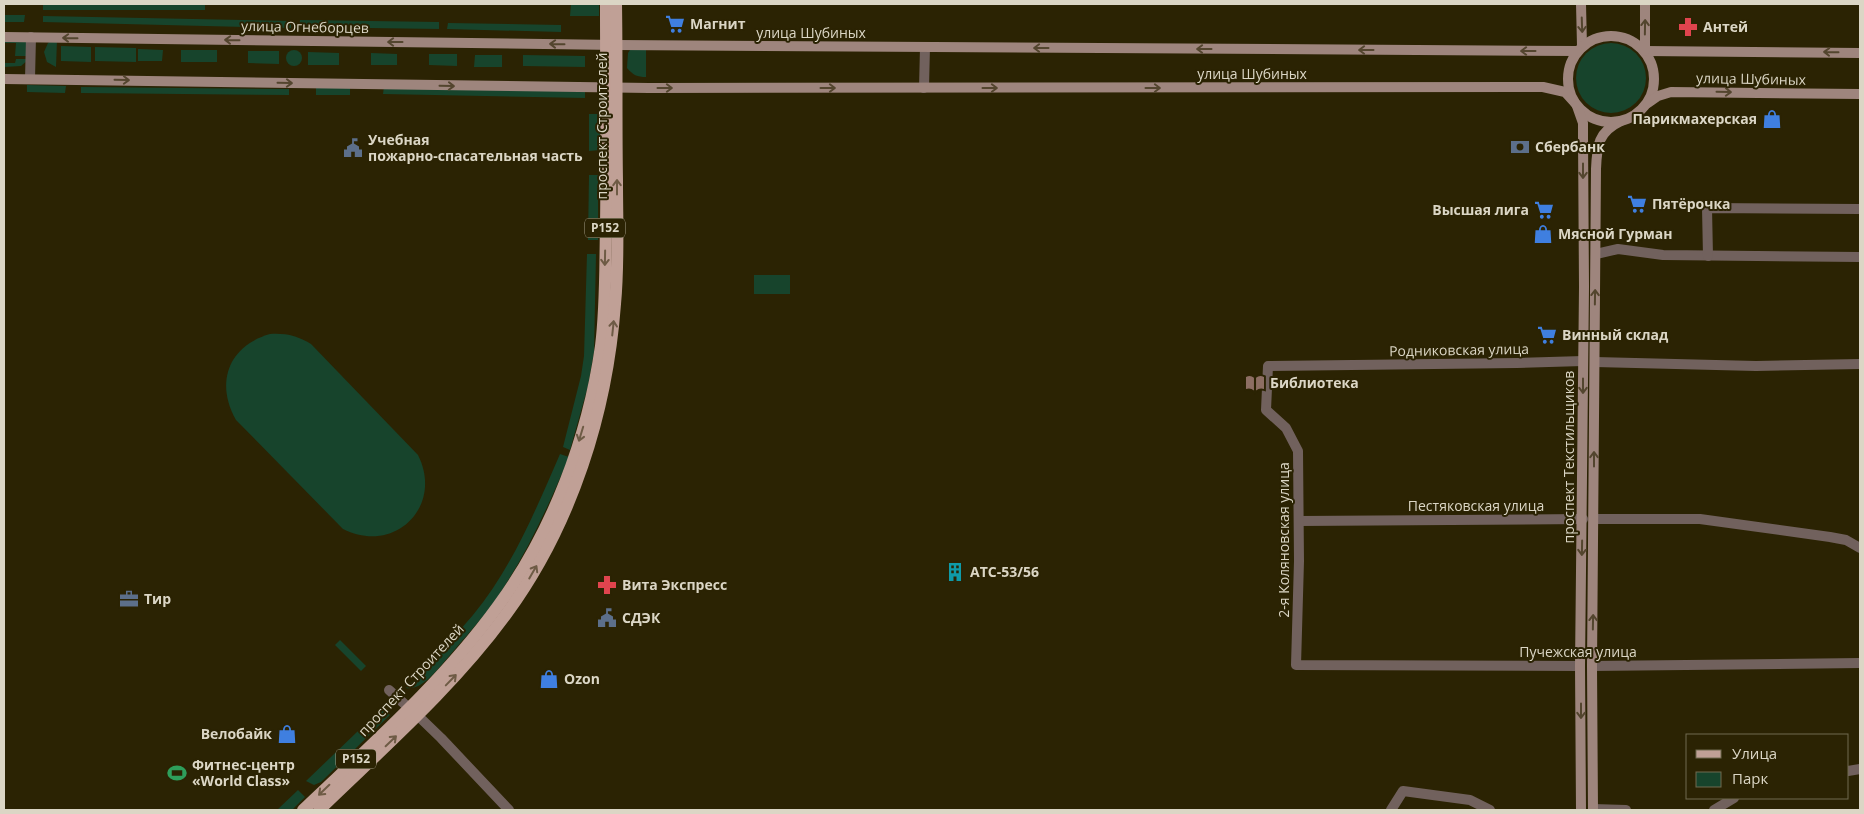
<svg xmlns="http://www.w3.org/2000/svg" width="1864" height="814" viewBox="0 0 1864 814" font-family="'Open Sans',sans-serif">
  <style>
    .green { fill: #17442c }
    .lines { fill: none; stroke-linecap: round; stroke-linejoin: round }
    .minor { stroke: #71615d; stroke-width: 10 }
    .tertiary { stroke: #71615d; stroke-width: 10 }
    .secondary { stroke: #9e857d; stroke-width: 10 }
    .primary { stroke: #c0a096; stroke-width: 12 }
    .oneway { stroke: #53452e }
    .oneway2 { stroke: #6e5b45 }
    .labels { text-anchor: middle; stroke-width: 4; stroke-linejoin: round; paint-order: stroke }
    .shield { fill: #2b2303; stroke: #a6a08b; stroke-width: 1 }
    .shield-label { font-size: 12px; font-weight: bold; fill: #dbd6c5 }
    .poi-label { font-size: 14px; font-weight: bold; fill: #dbd6c5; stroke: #2b2303; text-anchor: start }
    .street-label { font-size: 14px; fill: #dbd6c5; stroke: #2b2303 }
  </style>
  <rect width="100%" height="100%" fill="#2b2303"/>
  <!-- green -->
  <g class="green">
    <rect x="43" y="4" width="162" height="6"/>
    <path d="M571 4H599V16H570Z"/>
    <path d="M4 15H25L24 22H4Z"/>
    <path d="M43 16 291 21V28L43 22Z"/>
    <path d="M300 20 439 22V29L299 27Z"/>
    <path d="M448 23 561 25V32L447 29Z"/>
    <path d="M4 38 28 42 29 56H15L16 43H4Z"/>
    <path d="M52 40H57L56 67 47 62 44 52 48 43Z"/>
    <circle cx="1611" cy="78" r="35"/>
    <path d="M646 45V77C637 77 633 75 627 68L628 53 632 47Z"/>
    <path d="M61 46 91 47V62L61 61Z"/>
    <path d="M95 47 136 48V62L95 61Z"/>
    <path d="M138 49 163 50 162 61H138Z"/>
    <rect x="181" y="50" width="36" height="12"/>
    <circle cx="294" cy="58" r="8"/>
    <path d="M248 51H279V64L248 63Z"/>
    <path d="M308 52 339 53V65H308Z"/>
    <path d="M371 53 397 54V65H371Z"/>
    <path d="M429 54H457V66L429 65Z"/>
    <path d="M475 55H502V67H474Z"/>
    <path d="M523 55 585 56V67L523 66Z"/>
    <path d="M16 59H29L21 66 4 67V63H15Z"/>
    <path d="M27 85 66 86 65 93 27 92Z"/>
    <path d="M384 86 585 91V98L383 94Z"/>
    <path d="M81 87 289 89V95L81 93Z"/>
    <rect x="316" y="87" width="34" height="8"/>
    <path d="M589 114H600V150L589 151Z"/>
    <path d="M589 175H598V240H588Z"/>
    <path d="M587 254H596L594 352 588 386 570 450 563 447 581 376 584 356Z"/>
    <rect x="754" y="275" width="36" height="19"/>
    <path d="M270 334C286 333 298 336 311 344L418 455C444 507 394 555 343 529L236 420C215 383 228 346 270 334Z"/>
    <path d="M560 454 569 457C548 507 526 555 496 599 482 619 465 637 450 655 439 667 423 691 406 688 429 664 452 640 473 615 512 568 536 509 560 454Z"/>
    <path d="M340 640 366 666 361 671 335 645Z"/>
    <path d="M382 708 390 715 321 782 314 785 306 781Z"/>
    <path d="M298 790 305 797 292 810H277Z"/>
  </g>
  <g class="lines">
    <!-- minor -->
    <g class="minor">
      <path d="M1596 254 1618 249 1663 255 1860 257"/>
      <path d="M1708 256 1707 208 1860 209"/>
      <path d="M1595 362 1756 366 1860 364"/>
      <path d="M1594 519H1700L1830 537 1846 540 1860 548"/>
      <path d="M1299 521 1583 519"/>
      <path d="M1580 666 1296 665 1299 561 1298 451 1286 428 1266 410 1268 366 1517 363 1583 361"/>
      <path d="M1592 666 1860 663"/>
      <path d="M389 690 409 708"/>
      <path d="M1848 771 1860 769"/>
      <path d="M1593 809 1626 810"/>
      <path d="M1391 810 1403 791 1470 800 1490 810"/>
      <path d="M1714 810 1734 798"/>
    </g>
    <!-- tertiary -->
    <g class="tertiary">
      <path d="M30 79 31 37"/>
      <path d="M924 88 925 47"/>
      <path d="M412 710 441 738 509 810"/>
    </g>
    <!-- secondary -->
    <g class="secondary">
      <path d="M1581 4 1582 46"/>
      <circle cx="1611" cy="79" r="43"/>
      <path d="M4 37 617 45 1577 51"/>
      <path d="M1645 51 1860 53"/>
      <path d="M1645 51V4"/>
      <path d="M4 79 649 88 1543 87 1565 92 1575 103"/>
      <path d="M1648 103 1658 96 1671 92 1860 94"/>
      <path d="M1577 106 1583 123V137L1584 287 1580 666 1581 810"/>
      <path d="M1593 810 1592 666 1596 169C1597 145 1598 132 1621 121"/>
    </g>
    <!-- primary -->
    <g class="primary">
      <path d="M303 810C371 745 443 682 498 606 553 531 588 437 601 346 606 306 605 267 606 227 607 153 606 78 606 4"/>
      <path d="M319 810C384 747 454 686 507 613 572 524 607 412 615 304 619 263 617 222 617 181 616 122 617 63 616 4"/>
    </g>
  </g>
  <!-- one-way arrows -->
  <defs><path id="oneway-shaft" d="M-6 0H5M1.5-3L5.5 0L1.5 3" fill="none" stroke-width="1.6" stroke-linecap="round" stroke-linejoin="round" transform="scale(1.25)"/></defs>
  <g class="oneway">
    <use href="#oneway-shaft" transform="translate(1582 25) rotate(88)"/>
    <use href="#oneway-shaft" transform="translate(1645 27) rotate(-89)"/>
    <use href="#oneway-shaft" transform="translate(70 38) rotate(-179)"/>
    <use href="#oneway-shaft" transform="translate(232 40) rotate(-179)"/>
    <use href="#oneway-shaft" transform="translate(395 42) rotate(-180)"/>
    <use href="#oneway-shaft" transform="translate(557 44) rotate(-179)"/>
    <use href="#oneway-shaft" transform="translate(1041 48) rotate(-180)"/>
    <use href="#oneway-shaft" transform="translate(1204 49) rotate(-180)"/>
    <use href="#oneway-shaft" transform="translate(1366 50) rotate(-180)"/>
    <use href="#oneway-shaft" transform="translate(1528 51) rotate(-180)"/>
    <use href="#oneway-shaft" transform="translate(1831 52) rotate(-179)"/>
    <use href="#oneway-shaft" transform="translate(122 80) rotate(1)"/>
    <use href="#oneway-shaft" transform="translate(285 83) rotate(1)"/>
    <use href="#oneway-shaft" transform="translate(447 86) rotate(1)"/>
    <use href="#oneway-shaft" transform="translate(665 88)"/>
    <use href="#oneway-shaft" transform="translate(828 88)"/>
    <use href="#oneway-shaft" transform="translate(990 88)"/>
    <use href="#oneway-shaft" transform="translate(1153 88)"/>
    <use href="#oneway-shaft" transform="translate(1724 92) rotate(1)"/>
    <use href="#oneway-shaft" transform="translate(1583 171) rotate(90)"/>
    <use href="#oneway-shaft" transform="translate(1595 297) rotate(-89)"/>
    <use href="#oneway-shaft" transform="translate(1583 386) rotate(90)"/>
    <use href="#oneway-shaft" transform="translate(1594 459) rotate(-90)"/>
    <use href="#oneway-shaft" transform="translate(1582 548) rotate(91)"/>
    <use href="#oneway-shaft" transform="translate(1593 622) rotate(-89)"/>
    <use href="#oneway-shaft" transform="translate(1581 711) rotate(90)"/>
  </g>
  <g class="oneway2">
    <use href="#oneway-shaft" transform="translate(617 187) rotate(-90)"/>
    <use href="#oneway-shaft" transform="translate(605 258) rotate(91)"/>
    <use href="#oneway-shaft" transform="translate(613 328) rotate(-84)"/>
    <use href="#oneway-shaft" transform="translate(581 434) rotate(107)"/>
    <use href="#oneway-shaft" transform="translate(533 572) rotate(-60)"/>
    <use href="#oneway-shaft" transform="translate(451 680) rotate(-46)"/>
    <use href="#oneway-shaft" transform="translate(391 741) rotate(-44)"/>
    <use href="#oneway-shaft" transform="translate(324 790) rotate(136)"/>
  </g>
  <!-- icons -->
  <defs>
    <g id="supermarket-bare" transform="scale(1.5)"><path d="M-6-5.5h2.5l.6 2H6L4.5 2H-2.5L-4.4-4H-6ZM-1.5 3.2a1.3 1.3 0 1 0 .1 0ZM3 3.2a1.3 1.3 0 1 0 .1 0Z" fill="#3f7fe0" stroke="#2b2303" stroke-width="2.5" paint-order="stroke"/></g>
    <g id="pharmacy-bare" transform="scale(1.5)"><path d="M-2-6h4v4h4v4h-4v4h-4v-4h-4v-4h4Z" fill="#e0444e" stroke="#2b2303" stroke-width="2.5" paint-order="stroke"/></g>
    <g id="shop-bare" transform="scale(1.5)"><path d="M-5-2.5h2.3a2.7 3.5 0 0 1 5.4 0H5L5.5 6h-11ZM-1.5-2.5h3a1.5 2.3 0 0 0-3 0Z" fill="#3f7fe0" stroke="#2b2303" stroke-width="2.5" paint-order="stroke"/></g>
    <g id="bank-bare" transform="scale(1.5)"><path d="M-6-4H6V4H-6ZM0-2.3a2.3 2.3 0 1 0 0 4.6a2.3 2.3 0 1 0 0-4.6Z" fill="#5c6f8a" stroke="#2b2303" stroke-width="2.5" paint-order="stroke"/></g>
    <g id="civic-bare" transform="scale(1.5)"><path d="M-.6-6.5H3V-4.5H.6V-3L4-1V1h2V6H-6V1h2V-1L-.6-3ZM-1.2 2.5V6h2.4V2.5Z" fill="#5c6f8a" stroke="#2b2303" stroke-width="2.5" paint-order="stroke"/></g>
    <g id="library-bare" transform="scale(1.5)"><path d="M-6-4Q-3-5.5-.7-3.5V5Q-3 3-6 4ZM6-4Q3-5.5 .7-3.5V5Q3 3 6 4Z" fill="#8d6e63" stroke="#2b2303" stroke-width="2.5" paint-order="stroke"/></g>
    <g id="building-bare" transform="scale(1.5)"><path d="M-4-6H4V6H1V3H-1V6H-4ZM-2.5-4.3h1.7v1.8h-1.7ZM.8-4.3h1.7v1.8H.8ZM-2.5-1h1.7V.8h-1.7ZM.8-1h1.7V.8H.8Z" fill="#0f9aa8" stroke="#2b2303" stroke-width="2.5" paint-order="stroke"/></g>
    <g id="office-bare" transform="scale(1.5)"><path d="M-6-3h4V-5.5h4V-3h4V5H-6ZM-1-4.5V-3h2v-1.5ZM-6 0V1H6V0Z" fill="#5c6f8a" stroke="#2b2303" stroke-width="2.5" paint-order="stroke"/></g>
    <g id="stadium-bare" transform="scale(1.5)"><path d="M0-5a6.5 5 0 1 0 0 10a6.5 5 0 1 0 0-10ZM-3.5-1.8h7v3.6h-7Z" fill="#2e9e5b" stroke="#2b2303" stroke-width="2.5" paint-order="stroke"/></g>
  </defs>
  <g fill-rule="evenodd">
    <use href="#supermarket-bare" x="675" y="24"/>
    <use href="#pharmacy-bare" x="1688" y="27"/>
    <use href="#shop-bare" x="1772" y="119"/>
    <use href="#bank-bare" x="1520" y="147"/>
    <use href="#civic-bare" x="353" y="148"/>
    <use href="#supermarket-bare" x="1637" y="204"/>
    <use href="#supermarket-bare" x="1544" y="210"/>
    <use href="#shop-bare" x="1543" y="234"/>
    <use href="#supermarket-bare" x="1547" y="335"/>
    <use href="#library-bare" x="1255" y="383"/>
    <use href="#building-bare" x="955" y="572"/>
    <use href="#pharmacy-bare" x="607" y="585"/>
    <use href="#office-bare" x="129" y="599"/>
    <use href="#civic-bare" x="607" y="618"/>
    <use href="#shop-bare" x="549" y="679"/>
    <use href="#shop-bare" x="287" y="734"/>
    <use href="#stadium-bare" x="177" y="773"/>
  </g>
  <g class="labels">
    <!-- shield labels -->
    <g class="shield">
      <rect x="585" y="218.5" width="40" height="19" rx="4"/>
      <rect x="336" y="749.5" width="40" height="19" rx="4"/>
    </g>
    <g class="shield-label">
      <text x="605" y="232">Р152</text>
      <text x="356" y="763">Р152</text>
    </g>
    <!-- poi labels -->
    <g class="poi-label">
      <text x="690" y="29">Магнит</text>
      <text x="1703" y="32">Антей</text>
      <text x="1757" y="124" text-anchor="end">Парикмахерская</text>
      <text x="368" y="145">Учебная<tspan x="368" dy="16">пожарно-спасательная часть</tspan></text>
      <text x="1535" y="152">Сбербанк</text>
      <text x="1652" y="209">Пятёрочка</text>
      <text x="1529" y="215" text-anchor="end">Высшая лига</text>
      <text x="1558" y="239">Мясной Гурман</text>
      <text x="1562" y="340">Винный склад</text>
      <text x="1270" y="388">Библиотека</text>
      <text x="970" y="577">АТС-53/56</text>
      <text x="622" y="590">Вита Экспресс</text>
      <text x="144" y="604">Тир</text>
      <text x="622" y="623">СДЭК</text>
      <text x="564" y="684">Ozon</text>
      <text x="272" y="739" text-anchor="end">Велобайк</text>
      <text x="192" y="770">Фитнес-центр<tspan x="192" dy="16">«World Class»</tspan></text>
    </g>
    <!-- street labels -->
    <g class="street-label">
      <text transform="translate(305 27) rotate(1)" y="5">улица Огнеборцев</text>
      <text x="811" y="38">улица Шубиных</text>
      <text x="1252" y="79">улица Шубиных</text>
      <text transform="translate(1751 79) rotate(1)" y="5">улица Шубиных</text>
      <text transform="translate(602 126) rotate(-90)" y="5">проспект Строителей</text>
      <text transform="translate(1459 350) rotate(-1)" y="5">Родниковская улица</text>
      <text transform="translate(1569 457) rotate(-90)" y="5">проспект Текстильщиков</text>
      <text x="1476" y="511">Пестяковская улица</text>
      <text transform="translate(1284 540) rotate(-90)" y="5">2-я Коляновская улица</text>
      <text x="1578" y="657">Пучежская улица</text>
      <text transform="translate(411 680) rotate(-47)" y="5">проспект Строителей</text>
    </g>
  </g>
  <!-- border -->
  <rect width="1864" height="814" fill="none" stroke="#dbd6c5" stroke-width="10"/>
  <!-- legend -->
  <rect x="1686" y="734" width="162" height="65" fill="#2b2303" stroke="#716b51"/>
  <rect x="1696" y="750" width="25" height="8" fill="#c0a096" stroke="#716b51"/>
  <text x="1732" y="759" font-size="15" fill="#dbd6c5">Улица</text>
  <rect x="1696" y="772" width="25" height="15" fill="#17442c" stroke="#716b51"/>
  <text x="1732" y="784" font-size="15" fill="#dbd6c5">Парк</text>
</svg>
